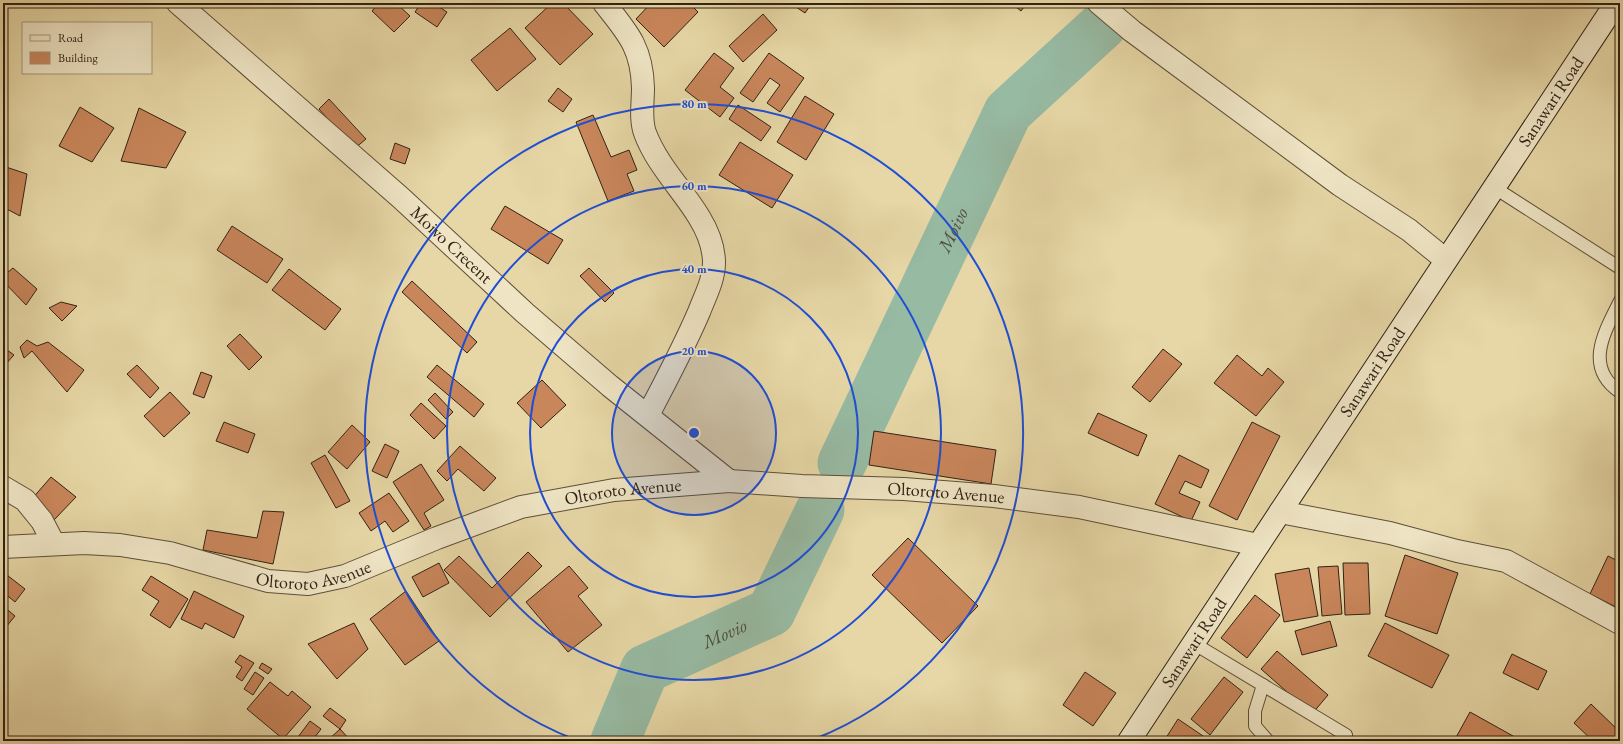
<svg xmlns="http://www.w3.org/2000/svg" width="1623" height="744" viewBox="0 0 1623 744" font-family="'EB Garamond',serif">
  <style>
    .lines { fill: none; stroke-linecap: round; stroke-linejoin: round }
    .river { stroke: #97baa3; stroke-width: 49 }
    .building { fill: #c9865b; stroke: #302215 }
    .lane-casing { stroke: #5e4f39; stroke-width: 14 }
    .street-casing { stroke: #5e4f39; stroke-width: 24 }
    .secondary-casing { stroke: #302215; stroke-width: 24 }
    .lane { stroke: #efe5c5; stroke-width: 12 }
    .street { stroke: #efe5c5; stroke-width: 22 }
    .secondary { stroke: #efe5c5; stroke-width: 22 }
    .ring { fill: none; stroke: #1d4ed8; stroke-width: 2 }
    .labels { text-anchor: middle; stroke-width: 4; stroke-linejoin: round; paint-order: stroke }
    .street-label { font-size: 18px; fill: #302215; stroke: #efe5c5 }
    .water-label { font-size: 19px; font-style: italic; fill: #4f5040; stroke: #efe5c5 }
    .centre { fill: #1d4ed8; stroke: #efe5c5; stroke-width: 2 }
    .ring-label { font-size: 12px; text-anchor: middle; font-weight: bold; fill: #1d4ed8; stroke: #efe5c5; stroke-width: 4; stroke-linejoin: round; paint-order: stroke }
  </style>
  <rect width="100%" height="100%" fill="#e7d7a6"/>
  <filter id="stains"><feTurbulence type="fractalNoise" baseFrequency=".005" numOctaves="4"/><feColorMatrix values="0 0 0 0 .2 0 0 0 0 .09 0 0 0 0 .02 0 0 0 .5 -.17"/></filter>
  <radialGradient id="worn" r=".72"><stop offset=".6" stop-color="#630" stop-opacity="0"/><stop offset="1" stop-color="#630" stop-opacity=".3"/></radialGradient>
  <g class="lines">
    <!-- river -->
    <g class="river">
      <path id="s1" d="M842 463 1008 112 1103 25"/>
      <path id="s2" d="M615 741 645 669 771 612 820 510"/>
    </g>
  </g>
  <!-- building -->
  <g class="building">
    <path d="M379 3H396L410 16 394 32 372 11Z"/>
    <path d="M421 3H433L447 12 437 27 415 12Z"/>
    <path d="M552 3H563L593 34 560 65 525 28Z"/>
    <path d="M651 3H689L698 12 664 47 636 19Z"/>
    <path d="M790 3H812L805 13Z"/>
    <path d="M1011 3H1027L1021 11Z"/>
    <path d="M763 14 777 30 743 62 729 46Z"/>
    <path d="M510 28 536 59 497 91 471 60Z"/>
    <path d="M714 53 734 68 720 87 734 98 720 117 685 90Z"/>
    <path d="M769 53 804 78 780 112 767 103 780 85 770 78 753 102 740 93Z"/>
    <path d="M558 88 572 99 563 112 548 101Z"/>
    <path d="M805 96 834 114 806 160 777 142Z"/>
    <path d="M329 99 366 139 354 149 319 109Z"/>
    <path d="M738 105 771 127 761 141 729 119Z"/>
    <path d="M80 107 114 128 92 162 59 146Z"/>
    <path d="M139 108 186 132 166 168 121 161Z"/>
    <path d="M593 115 611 157 629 150 637 170 627 174 634 191 608 201 576 122Z"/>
    <path d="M740 142 793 175 772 208 719 175Z"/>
    <path d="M395 143 410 149 405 164 390 159Z"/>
    <path d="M3 166 27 174 20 216 3 207Z"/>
    <path d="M505 206 563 240 548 264 491 229Z"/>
    <path d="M232 226 283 259 267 283 217 250Z"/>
    <path d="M13 268 37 289 26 305 3 281V276Z"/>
    <path d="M589 268 614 293 605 302 580 276Z"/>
    <path d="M289 269 341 309 325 330 272 290Z"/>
    <path d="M412 281 477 342 467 353 402 292Z"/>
    <path d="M61 302 77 306 62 321 49 308Z"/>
    <path d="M240 334 262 357 249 370 227 346Z"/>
    <path d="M27 340 37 346 48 342 84 370 67 392 32 351 24 358 20 347Z"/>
    <path d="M3 347 14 355 3 367Z"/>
    <path d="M1163 349 1182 364 1150 402 1132 387Z"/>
    <path d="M1237 355 1262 376 1268 368 1284 382 1256 416 1214 383Z"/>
    <path d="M137 365 159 388 150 398 127 374Z"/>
    <path d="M437 365 484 404 474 417 427 377Z"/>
    <path d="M201 372 212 376 204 398 193 394Z"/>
    <path d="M542 380 566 405 541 428 517 403Z"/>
    <path d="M170 392 190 413 164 437 144 416Z"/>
    <path d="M435 393 453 412 446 419 428 400Z"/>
    <path d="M421 403 446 426 434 439 410 415Z"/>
    <path d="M1098 413 1147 435 1138 456 1088 433Z"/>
    <path d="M224 422 255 434 248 453 216 441Z"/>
    <path d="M1252 422 1280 436 1237 520 1209 506Z"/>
    <path d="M352 425 370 442 347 469 328 452Z"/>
    <path d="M874 431 996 450 991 484 869 465Z"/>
    <path d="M385 444 399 451 387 478 372 471Z"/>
    <path d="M460 446 496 478 484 491 458 469 447 481 437 471Z"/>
    <path d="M325 455 350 501 336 508 311 463Z"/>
    <path d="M1179 455 1209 470 1201 488 1185 481 1179 493 1200 502 1191 521 1155 504Z"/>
    <path d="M421 464 444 500 424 513 431 526 424 530 393 482Z"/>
    <path d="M51 477 76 497 54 520 31 500Z"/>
    <path d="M389 493 409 521 393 532 385 521 371 531 359 513Z"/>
    <path d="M263 511 284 512 273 564 203 550 207 530 257 538Z"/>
    <path d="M908 538 978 606 942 643 872 575Z"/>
    <path d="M528 552 542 566 490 617 444 570 459 556 492 588Z"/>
    <path d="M1405 555 1458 573 1437 634 1385 616Z"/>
    <path d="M1608 556 1620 562V609L1590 594Z"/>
    <path d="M439 563 449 583 423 597 412 577Z"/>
    <path d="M1343 563H1368L1370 614 1345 615Z"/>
    <path d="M569 566 588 588 578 596 602 625 568 652 526 602Z"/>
    <path d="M1338 566 1342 614 1322 616 1318 567Z"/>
    <path d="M1309 568 1318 616 1284 622 1275 574Z"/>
    <path d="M3 572 25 589 15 602 3 592Z"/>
    <path d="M151 576 188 599 170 628 150 615 159 601 142 590Z"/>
    <path d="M194 591 244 616 234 638 205 623 202 629 181 619Z"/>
    <path d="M406 591 439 641 405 665 370 619Z"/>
    <path d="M1255 595 1280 615 1247 658 1221 638Z"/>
    <path d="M3 606 15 616 6 627 3 624Z"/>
    <path d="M1330 621 1337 646 1302 655 1295 631Z"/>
    <path d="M354 623 368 649 337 679 308 644Z"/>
    <path d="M1385 623 1449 655 1432 688 1368 656Z"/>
    <path d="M1277 651 1328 695 1312 714 1261 669Z"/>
    <path d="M1512 654 1547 671 1538 690 1503 673Z"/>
    <path d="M240 655 254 663 242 681 236 677 242 667 235 662Z"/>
    <path d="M262 663 272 669 268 674 259 668Z"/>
    <path d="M255 672 264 678 253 695 244 689Z"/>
    <path d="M1085 672 1116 693 1093 726 1063 705Z"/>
    <path d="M1224 677 1243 692 1210 735 1191 719Z"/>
    <path d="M270 682 288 696 292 691 311 707 283 739 247 709Z"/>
    <path d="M1591 704 1620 732 1618 741H1593L1574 723Z"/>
    <path d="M330 708 346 720 340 729 323 716Z"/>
    <path d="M1470 712 1522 741H1454Z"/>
    <path d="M1178 719 1206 738 1210 741H1164Z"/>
    <path d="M310 721 321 729 312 741H295Z"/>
    <path d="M340 729 351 741H327Z"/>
  </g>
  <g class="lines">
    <!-- lane casing -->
    <g class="lane-casing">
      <g id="lane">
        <path d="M1495 188 1620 268"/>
        <path d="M1620 301C1605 331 1583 367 1620 392"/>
        <path d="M1193 643 1346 735"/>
        <path d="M1263 685 1255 711V726L1268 741"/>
      </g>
    </g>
    <!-- street casing -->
    <g class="street-casing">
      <g id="street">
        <path id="s3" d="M178 3 401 198 525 313 610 386 729 481"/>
        <path d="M604 3C628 33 642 48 643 88 643 103 640 119 645 133 657 165 682 189 699 217 707 230 714 247 714 263 714 280 705 296 699 312 684 347 666 381 648 415"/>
        <path d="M1099 3 1132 31 1340 185 1409 230 1446 260"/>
        <path d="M3 487 25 500 42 521 54 544"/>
        <path d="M1280 512 1390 533 1457 551 1506 561 1620 623"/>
        <path id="s4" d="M3 547 84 543 120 545 170 553 268 581 308 584 345 576 437 538 521 507 614 490 729 481 802 486 904 489 994 496 1079 507 1258 545"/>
      </g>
    </g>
    <!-- secondary casing -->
    <g class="secondary-casing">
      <g id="secondary">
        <path id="s5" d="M1129 741 1616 3"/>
      </g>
    </g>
    <!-- lane -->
    <use href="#lane" class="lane"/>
    <!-- street -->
    <use href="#street" class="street"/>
    <!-- secondary -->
    <use href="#secondary" class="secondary"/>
  </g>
  <!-- distance rings -->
  <circle cx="694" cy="433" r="82" fill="#1d4ed8" fill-opacity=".12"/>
  <g class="ring">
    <circle cx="694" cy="433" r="82"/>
    <circle cx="694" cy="433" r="164"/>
    <circle cx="694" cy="433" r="247"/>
    <path d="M576 740A329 329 0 1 1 812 740"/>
  </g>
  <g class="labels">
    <!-- street labels -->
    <g class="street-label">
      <text dy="6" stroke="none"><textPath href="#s5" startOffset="766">Sanawari Road</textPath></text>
      <text dy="6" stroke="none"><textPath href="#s3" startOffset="365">Moivo Crecent</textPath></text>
      <text dy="6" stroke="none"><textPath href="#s5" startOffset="442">Sanawari Road</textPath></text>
      <text dy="6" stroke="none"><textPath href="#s4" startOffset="640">Oltoroto Avenue</textPath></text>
      <text dy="6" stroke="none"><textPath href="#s4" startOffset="964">Oltoroto Avenue</textPath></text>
      <text dy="6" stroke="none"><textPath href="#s4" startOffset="316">Oltoroto Avenue</textPath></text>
      <text dy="6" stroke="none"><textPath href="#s5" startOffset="118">Sanawari Road</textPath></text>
    </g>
    <!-- water labels -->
    <g class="water-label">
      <text dy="7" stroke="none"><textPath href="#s1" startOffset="258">Moivo</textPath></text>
      <text dy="7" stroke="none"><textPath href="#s2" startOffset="165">Movio</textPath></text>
    </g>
  </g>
  <circle cx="694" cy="433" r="6" class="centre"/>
  <g class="ring-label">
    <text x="694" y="108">80 m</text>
    <text x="694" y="190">60 m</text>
    <text x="694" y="273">40 m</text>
    <text x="694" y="355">20 m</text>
  </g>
  <!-- margin -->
  <rect width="1623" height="744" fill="none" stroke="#e7d7a6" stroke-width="16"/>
  <rect x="4" y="4" width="1615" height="736" fill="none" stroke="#302215" stroke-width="2"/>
  <rect x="8" y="8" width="1607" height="728" fill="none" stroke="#302215"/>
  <!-- legend -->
  <rect x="22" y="22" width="130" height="52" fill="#efe5c5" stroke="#a3977f"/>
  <rect x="30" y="35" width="20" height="6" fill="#efe5c5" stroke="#a3977f"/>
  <text x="58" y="42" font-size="12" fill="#302215">Road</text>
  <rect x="30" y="52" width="20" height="12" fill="#c9865b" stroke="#a3977f"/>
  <text x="58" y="62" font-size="12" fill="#302215">Building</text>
  <rect width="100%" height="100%" filter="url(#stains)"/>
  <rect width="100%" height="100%" fill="url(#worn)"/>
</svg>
